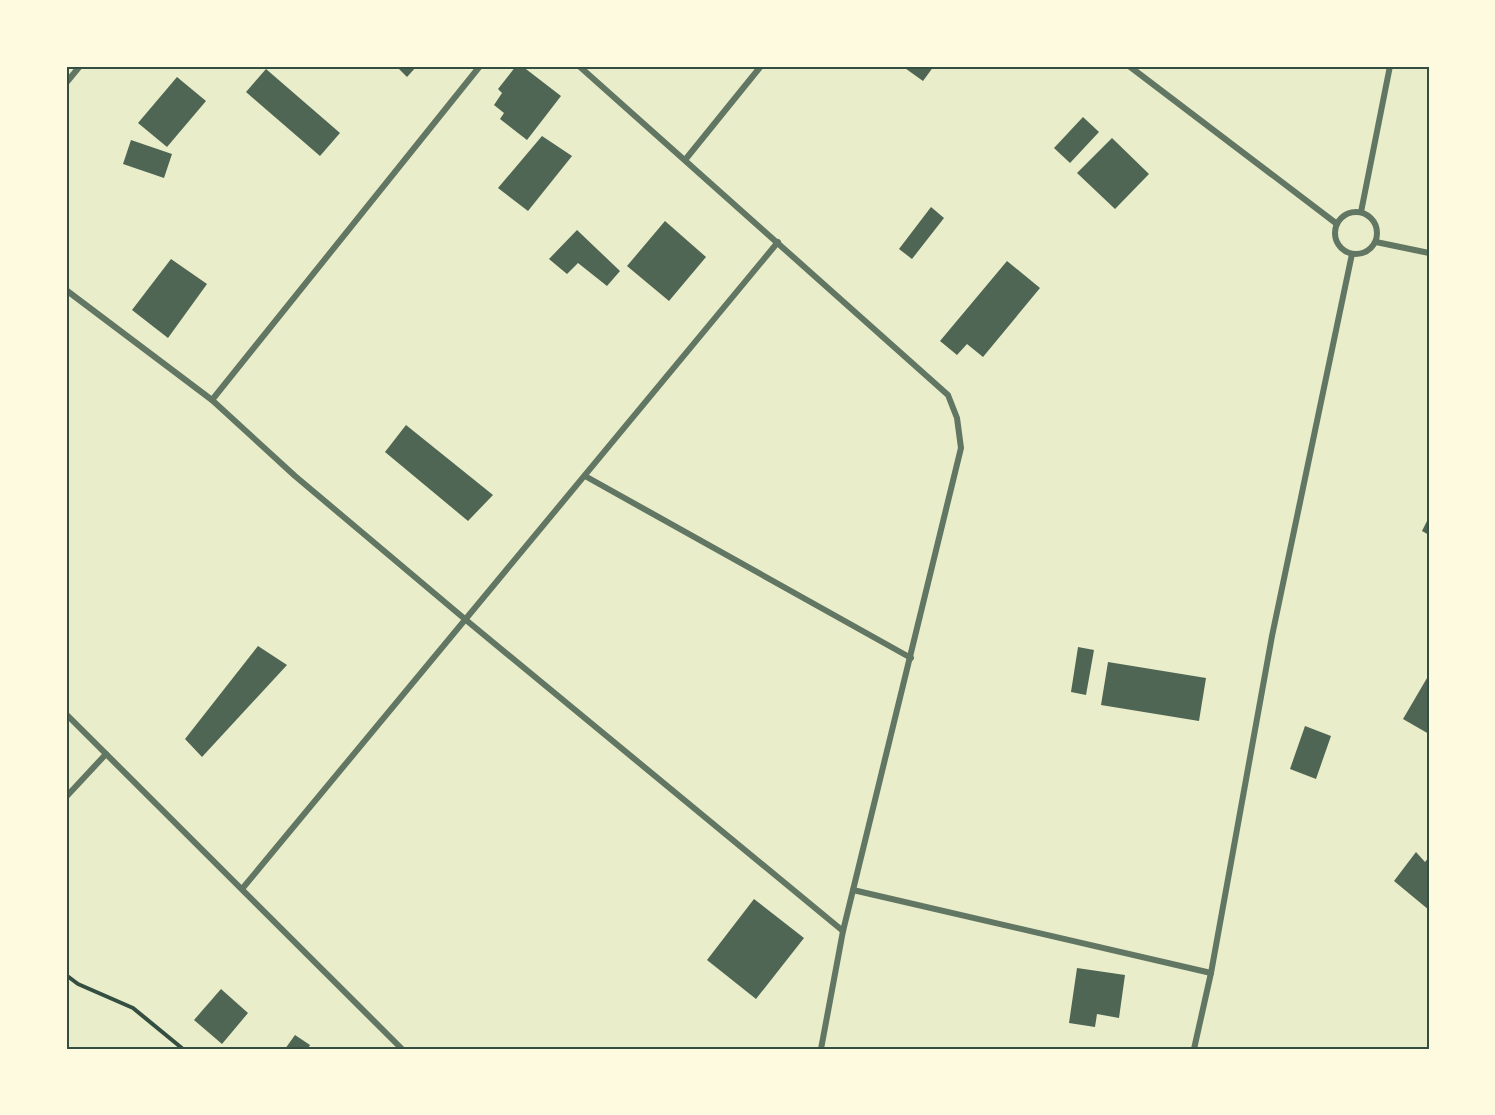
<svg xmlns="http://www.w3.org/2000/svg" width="1495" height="1115" viewBox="0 0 1495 1115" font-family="Montserrat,sans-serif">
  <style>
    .building { fill: #4f6655 }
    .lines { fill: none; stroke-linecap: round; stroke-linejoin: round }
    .path { stroke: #344e41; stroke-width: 4 }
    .minor { stroke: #617663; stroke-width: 6 }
    .neatline { fill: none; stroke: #344e41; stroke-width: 2 }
  </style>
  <rect width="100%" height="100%" fill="#e9edc9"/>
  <!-- building -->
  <g class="building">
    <path d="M396 66H417L407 77Z"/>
    <path d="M516 66H522L561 96 527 140 500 119 504 113 494 105 502 93 498 89Z"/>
    <path d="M902 66H934L923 81Z"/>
    <path d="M266 69 340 133 320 156 246 92Z"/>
    <path d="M177 77 206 101 167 147 138 123Z"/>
    <path d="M1083 117 1099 132 1070 163 1054 148Z"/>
    <path d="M542 136 572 156 528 211 498 188Z"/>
    <path d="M1112 138 1149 174 1115 209 1077 173Z"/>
    <path d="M131 140 172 154 164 178 123 164Z"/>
    <path d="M931 207 944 218 912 259 899 249Z"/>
    <path d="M665 221 706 257 669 301 627 266Z"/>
    <path d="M577 230 620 271 607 286 578 263 567 274 549 259Z"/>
    <path d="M171 259 207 284 168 338 132 310Z"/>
    <path d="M1007 261 1040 288 983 357 967 344 957 355 940 341Z"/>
    <path d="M406 425 493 495 468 521 385 452Z"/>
    <path d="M1429 517V535L1422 531Z"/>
    <path d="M258 646 287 665 202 757 185 739Z"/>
    <path d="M1078 647 1094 650 1086 695 1071 692Z"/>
    <path d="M1108 662 1206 678 1199 721 1101 705Z"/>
    <path d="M1427 678 1429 679V734L1403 719Z"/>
    <path d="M1305 726 1331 736 1316 779 1290 769Z"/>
    <path d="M1416 852 1425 862 1429 857V910L1394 881Z"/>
    <path d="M754 899 804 938 756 999 707 960Z"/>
    <path d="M1077 968 1125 975 1119 1018 1097 1014 1095 1027 1069 1023Z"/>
    <path d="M221 989 248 1013 222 1044 194 1020Z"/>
    <path d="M295 1035 310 1045 308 1049H285Z"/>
  </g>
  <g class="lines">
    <!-- path -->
    <path class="path" d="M66 975 78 984 133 1008 183 1049"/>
    <!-- minor -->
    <g class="minor">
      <path d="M579 66 948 395 957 418 961 448 843 931 821 1049"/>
      <path d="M1129 66 1337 224"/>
      <path d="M66 83 80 66"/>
      <path d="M685 160 761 66"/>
      <circle cx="1356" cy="233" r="21"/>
      <path d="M1361 212 1390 66"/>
      <path d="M1376 242 1429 253"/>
      <path d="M66 290 212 400 295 476 466 620 843 931"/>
      <path d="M212 400 480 66"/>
      <path d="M585 476 911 658"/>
      <path d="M66 714 402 1049"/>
      <path d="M66 797 106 754"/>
      <path d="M242 889 778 242"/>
      <path d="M853 890 1211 973"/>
      <path d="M1194 1049 1211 973 1272 636 1352 254"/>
    </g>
  </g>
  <!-- border -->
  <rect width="1495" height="1115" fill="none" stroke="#fefae0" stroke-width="135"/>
  <rect x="68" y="68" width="1360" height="980" class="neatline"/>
</svg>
